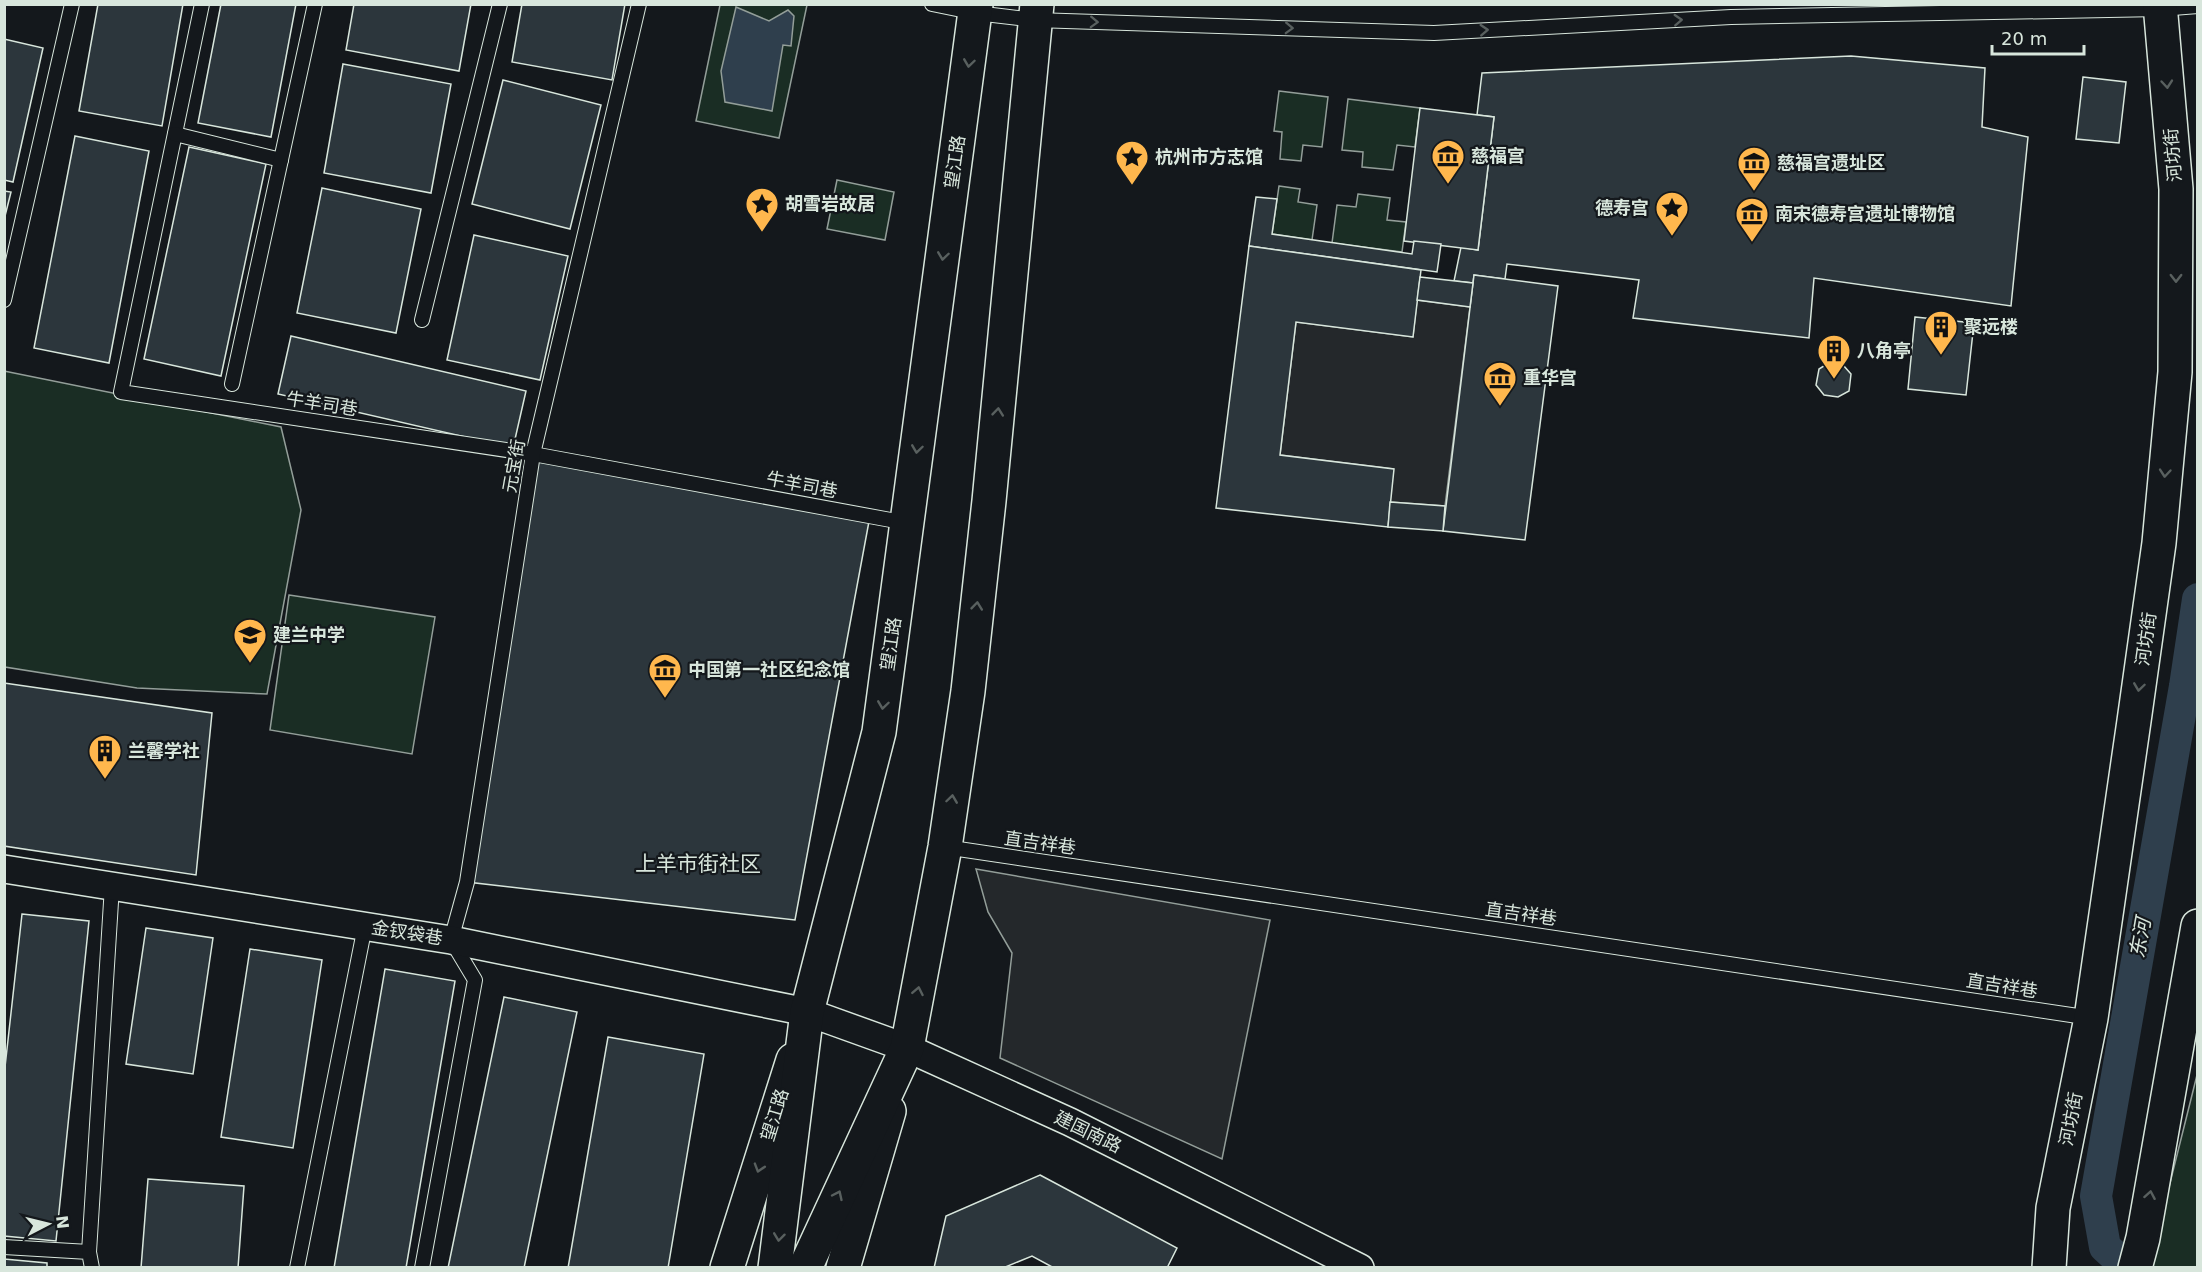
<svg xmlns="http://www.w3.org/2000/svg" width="2202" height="1272" viewBox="0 0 2202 1272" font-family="'DejaVu Sans','Noto Sans SC',sans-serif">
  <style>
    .green { fill: #1a2d24; stroke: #939e99; stroke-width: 1.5 }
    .parking { fill: #24282b; stroke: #939e99; stroke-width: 1.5 }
    .water { fill: #2f3f4d; stroke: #939e99; stroke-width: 1.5 }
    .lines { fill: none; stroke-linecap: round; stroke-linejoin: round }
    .canal { stroke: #2f3f4d; stroke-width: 32 }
    .building { fill: #2c363c; stroke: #d8e6dc; stroke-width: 1.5 }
    .service-casing { stroke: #d8e6dc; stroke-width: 16 }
    .minor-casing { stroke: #d8e6dc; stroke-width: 30 }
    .tertiary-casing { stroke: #d8e6dc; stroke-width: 36 }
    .secondary-casing { stroke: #d8e6dc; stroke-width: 36 }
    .service { stroke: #14181c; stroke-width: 14 }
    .minor { stroke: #14181c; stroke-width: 27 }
    .tertiary { stroke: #14181c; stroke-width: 33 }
    .secondary { stroke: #14181c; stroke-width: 33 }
    .oneway { stroke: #59605f }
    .labels { text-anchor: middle; stroke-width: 4.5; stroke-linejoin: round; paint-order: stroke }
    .street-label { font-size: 18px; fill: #d8e6dc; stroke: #14181c }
    .poi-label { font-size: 18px; font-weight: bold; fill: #d8e6dc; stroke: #14181c; text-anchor: start }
    .water-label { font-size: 20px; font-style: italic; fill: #d8e6dc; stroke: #14181c }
    .quarter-label { font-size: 21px; fill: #d8e6dc; stroke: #14181c }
  </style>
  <rect width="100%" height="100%" fill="#14181c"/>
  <!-- green -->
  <g class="green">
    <path d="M720 5H807L779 138 696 121Z"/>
    <path d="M1279 91 1328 97 1322 147 1303 145 1301 161 1280 159 1282 132 1274 131Z"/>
    <path d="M1348 99 1420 108 1415 147 1397 145 1393 170 1362 167 1363 152 1342 150Z"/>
    <path d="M837 180 894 192 885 240 827 229Z"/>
    <path d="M1279 186 1300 189 1298 202 1317 205 1312 240 1272 234Z"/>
    <path d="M1358 194 1390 198 1387 220 1406 222 1402 252 1332 243 1337 205 1356 207Z"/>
    <path d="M4 371 281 427 301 510 267 694 137 688 5 667Z"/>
    <path d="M289 595 435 617 412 754 270 730Z"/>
    <path d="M2197 1075V1267H2149Z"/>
  </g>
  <!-- parking -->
  <g class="parking">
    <path d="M1417 300 1470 307 1445 506 1390 502 1393 469 1280 455 1296 322 1413 337Z"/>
    <path d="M976 869 1270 920 1222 1159 1000 1058 1012 953 988 912Z"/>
  </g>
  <!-- water -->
  <path class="water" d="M736 7 769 21 788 10 794 16 791 46 783 45 772 111 725 102 721 71Z"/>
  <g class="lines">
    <!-- canal -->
    <path class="canal" d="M2128 1268 2105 1247 2096 1196 2185 686 2198 599"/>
  </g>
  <!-- building -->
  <g class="building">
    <path d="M98 4H183L162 126 79 111Z"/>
    <path d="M221 4H296L271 137 198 123Z"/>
    <path d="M354 4H471L459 71 346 50Z"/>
    <path d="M522 4H625L612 80 512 62Z"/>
    <path d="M4 39 43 48 13 182 4 180Z"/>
    <path d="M1851 56 1985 68 1982 127 2028 137 2011 306 1814 278 1809 338 1633 318 1639 280 1507 264 1505 279 1474 275 1473 283 1454 281 1461 247 1478 250 1494 117 1477 115 1482 73Z"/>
    <path d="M343 64 451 84 431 193 324 173Z"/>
    <path d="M2083 77 2126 82 2119 143 2076 139Z"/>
    <path d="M503 80 601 105 570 229 472 204Z"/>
    <path d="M1420 108 1494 117 1478 250 1404 241Z"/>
    <path d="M75 136 149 151 109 363 34 348Z"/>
    <path d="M189 147 266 164 221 376 144 359Z"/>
    <path d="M322 188 421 209 396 333 297 313Z"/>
    <path d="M4 191 11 192 4 220Z"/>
    <path d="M1256 197 1277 199 1272 234 1412 254 1414 241 1441 244 1437 272 1249 246Z"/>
    <path d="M474 235 568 256 540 380 447 360Z"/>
    <path d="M1249 246 1421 270 1413 337 1296 322 1280 455 1394 469 1388 527 1216 508Z"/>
    <path d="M1474 275 1558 286 1525 540 1443 531Z"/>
    <path d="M1420 277 1473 283 1470 307 1417 300Z"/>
    <path d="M1915 317 1974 323 1966 395 1908 389Z"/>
    <path d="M291 336 526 391 513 448 278 394Z"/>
    <path d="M1830 362 1843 365 1851 374 1849 391 1838 397 1824 395 1816 385 1819 369Z"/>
    <path d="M533 454 870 516 795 920 467 882Z"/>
    <path d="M1390 502 1445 506 1443 531 1388 527Z"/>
    <path d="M4 683 212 713 196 875 4 846Z"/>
    <path d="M22 914 89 921 56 1241 4 1236V1076Z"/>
    <path d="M146 928 213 938 193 1074 126 1064Z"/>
    <path d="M250 949 322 960 293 1148 221 1137Z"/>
    <path d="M385 969 455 981 406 1268H334Z"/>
    <path d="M504 997 577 1012 524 1268H448Z"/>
    <path d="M608 1037 704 1054 668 1268H568Z"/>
    <path d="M1040 1175 1177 1248 1167 1268H1054L1032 1256 1003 1268H934L946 1216Z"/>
    <path d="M148 1179 244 1186 238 1268H141Z"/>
    <path d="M4 1259 47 1263V1268H4Z"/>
  </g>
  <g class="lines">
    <!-- service casing -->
    <g class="service-casing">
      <g id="service">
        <path d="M202 4 121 392 533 454 907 523"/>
        <path d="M932 4 976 13 1035 20 1434 33 1731 17 2160 9 2198 6"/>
        <path d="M175 134 281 160"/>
        <path d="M4 300 72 4"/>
        <path d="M422 320 500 4"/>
        <path d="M232 384 315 4"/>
        <path d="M945 847 2091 1018"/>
        <path d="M4 1247 89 1252 92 1268"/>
        <path d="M89 1252 112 886"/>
        <path d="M297 1268 365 926"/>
        <path d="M422 1268 475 980 451 940 467 882 533 454 639 4"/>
      </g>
    </g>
    <!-- minor casing -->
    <g class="minor-casing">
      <path id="minor" d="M4 869 451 940 807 1012 907 1048 1070 1122 1360 1268"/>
    </g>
    <!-- tertiary casing -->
    <g class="tertiary-casing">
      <g id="tertiary">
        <path d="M727 1268 793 1060"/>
        <path d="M843 1268 889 1111"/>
        <path d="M2049 1268 2053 1208 2091 1018 2134 721 2159 543 2175 372 2176 189 2160 4"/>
        <path d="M2135 1268 2143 1238 2198 926"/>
      </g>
    </g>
    <!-- secondary casing -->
    <g class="secondary-casing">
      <g id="secondary">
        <path d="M775 1268 807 1012 879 732 976 4"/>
        <path d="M805 1268 907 1048 945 847 968 691 989 501 1037 4"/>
      </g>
    </g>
    <!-- service -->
    <use href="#service" class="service"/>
    <!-- minor -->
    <use href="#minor" class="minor"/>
    <!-- tertiary -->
    <use href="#tertiary" class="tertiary"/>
    <!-- secondary -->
    <use href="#secondary" class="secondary"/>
  </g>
  <!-- one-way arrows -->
  <defs><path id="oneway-chevron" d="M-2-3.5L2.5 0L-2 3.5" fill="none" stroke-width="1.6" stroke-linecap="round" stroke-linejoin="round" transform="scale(1.5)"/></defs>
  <g class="oneway">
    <use href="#oneway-chevron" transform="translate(1678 20) rotate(-3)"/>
    <use href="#oneway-chevron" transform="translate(1094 22) rotate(2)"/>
    <use href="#oneway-chevron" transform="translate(1289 28) rotate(2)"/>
    <use href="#oneway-chevron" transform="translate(1484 30) rotate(-3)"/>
    <use href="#oneway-chevron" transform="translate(969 63) rotate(98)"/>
    <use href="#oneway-chevron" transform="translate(2167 84) rotate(85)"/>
    <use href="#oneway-chevron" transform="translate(943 256) rotate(98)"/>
    <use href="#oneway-chevron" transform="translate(2176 278) rotate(90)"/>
    <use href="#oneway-chevron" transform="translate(998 412) rotate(-84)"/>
    <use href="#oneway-chevron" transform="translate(917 449) rotate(98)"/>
    <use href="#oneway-chevron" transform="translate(2165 473) rotate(95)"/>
    <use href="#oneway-chevron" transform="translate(977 606) rotate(-84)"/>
    <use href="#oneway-chevron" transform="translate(2139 687) rotate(98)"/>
    <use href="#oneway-chevron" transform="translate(883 705) rotate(98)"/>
    <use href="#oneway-chevron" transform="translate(952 799) rotate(-82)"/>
    <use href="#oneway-chevron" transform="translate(918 991) rotate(-79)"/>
    <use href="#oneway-chevron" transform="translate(759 1168) rotate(107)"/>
    <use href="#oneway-chevron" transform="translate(838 1195) rotate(-65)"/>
    <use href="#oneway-chevron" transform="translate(2150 1195) rotate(-80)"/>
    <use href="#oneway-chevron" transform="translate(779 1237) rotate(97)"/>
  </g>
  <!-- icons -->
  <defs>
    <g id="museum-pin" transform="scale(1.725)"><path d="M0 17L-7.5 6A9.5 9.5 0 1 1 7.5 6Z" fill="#ffb74d" stroke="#14181c"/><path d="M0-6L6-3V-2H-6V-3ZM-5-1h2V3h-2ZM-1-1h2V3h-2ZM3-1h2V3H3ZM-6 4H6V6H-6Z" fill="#111"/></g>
    <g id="sight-pin" transform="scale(1.725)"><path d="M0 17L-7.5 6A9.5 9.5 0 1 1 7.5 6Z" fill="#ffb74d" stroke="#14181c"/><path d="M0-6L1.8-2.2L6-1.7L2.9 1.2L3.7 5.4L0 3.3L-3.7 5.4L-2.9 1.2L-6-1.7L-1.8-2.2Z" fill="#111"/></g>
    <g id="building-pin" transform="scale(1.725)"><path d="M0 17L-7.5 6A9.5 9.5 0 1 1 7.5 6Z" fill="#ffb74d" stroke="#14181c"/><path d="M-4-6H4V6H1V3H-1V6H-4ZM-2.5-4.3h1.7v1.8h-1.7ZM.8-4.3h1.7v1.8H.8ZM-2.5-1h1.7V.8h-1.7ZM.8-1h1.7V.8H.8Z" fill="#111"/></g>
    <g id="school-pin" transform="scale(1.725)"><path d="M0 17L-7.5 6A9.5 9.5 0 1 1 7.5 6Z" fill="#ffb74d" stroke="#14181c"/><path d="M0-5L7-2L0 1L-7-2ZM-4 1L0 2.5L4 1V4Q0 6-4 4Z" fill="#111"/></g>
  </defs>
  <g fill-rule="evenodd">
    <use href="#museum-pin" x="1448" y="156"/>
    <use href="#sight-pin" x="1132" y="157"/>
    <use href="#museum-pin" x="1754" y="163"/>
    <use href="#sight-pin" x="762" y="204"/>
    <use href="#sight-pin" x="1672" y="208"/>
    <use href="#museum-pin" x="1752" y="214"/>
    <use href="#building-pin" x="1941" y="327"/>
    <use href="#building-pin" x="1834" y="351"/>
    <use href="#museum-pin" x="1500" y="378"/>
    <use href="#school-pin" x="250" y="635"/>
    <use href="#museum-pin" x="665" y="670"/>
    <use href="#building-pin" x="105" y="751"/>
  </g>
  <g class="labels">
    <!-- street labels -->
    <g class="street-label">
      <text transform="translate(2173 155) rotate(-95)" y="6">河坊街</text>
      <text transform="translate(955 162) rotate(-82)" y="6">望江路</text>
      <text transform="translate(322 404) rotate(9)" y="6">牛羊司巷</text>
      <text transform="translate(514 466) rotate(-80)" y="6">元宝街</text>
      <text transform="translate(802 485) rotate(11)" y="6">牛羊司巷</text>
      <text transform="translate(2146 639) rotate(-82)" y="6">河坊街</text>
      <text transform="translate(891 644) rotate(-82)" y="6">望江路</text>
      <text transform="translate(1040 843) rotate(8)" y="6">直吉祥巷</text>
      <text transform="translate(1521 914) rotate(8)" y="6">直吉祥巷</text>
      <text transform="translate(407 933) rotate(9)" y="6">金钗袋巷</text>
      <text transform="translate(2002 986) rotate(9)" y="6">直吉祥巷</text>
      <text transform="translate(775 1115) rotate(-73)" y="6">望江路</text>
      <text transform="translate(2071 1119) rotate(-79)" y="6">河坊街</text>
      <text transform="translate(1088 1132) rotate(26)" y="6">建国南路</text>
    </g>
    <!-- poi labels -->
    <g class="poi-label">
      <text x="1471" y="162">慈福宫</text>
      <text x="1155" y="163">杭州市方志馆</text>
      <text x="1777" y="169">慈福宫遗址区</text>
      <text x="785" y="210">胡雪岩故居</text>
      <text x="1649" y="214" text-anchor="end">德寿宫</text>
      <text x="1775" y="220">南宋德寿宫遗址博物馆</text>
      <text x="1964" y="333">聚远楼</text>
      <text x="1857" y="357">八角亭</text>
      <text x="1523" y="384">重华宫</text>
      <text x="273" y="641">建兰中学</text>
      <text x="688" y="676">中国第一社区纪念馆</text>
      <text x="128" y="757">兰馨学社</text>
    </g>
    <!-- water labels -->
    <g class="water-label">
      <text transform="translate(2140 938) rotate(-80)" y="7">东河</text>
    </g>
    <!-- quarter labels -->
    <g class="quarter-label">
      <text x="698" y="871">上羊市街社区</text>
    </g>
  </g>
  <!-- border -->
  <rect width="2202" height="1272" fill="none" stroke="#d8e6dc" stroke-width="12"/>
  <!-- north arrow -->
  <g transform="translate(48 1224) rotate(83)" stroke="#14181c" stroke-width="4.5" paint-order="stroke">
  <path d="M0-4.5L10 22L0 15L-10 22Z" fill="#d8e6dc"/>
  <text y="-9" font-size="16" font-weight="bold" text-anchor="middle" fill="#d8e6dc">N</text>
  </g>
  <!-- scale -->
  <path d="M1992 45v9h92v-9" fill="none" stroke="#d8e6dc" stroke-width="3"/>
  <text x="2001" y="45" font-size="18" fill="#d8e6dc" stroke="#14181c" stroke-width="4.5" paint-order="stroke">20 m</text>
</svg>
